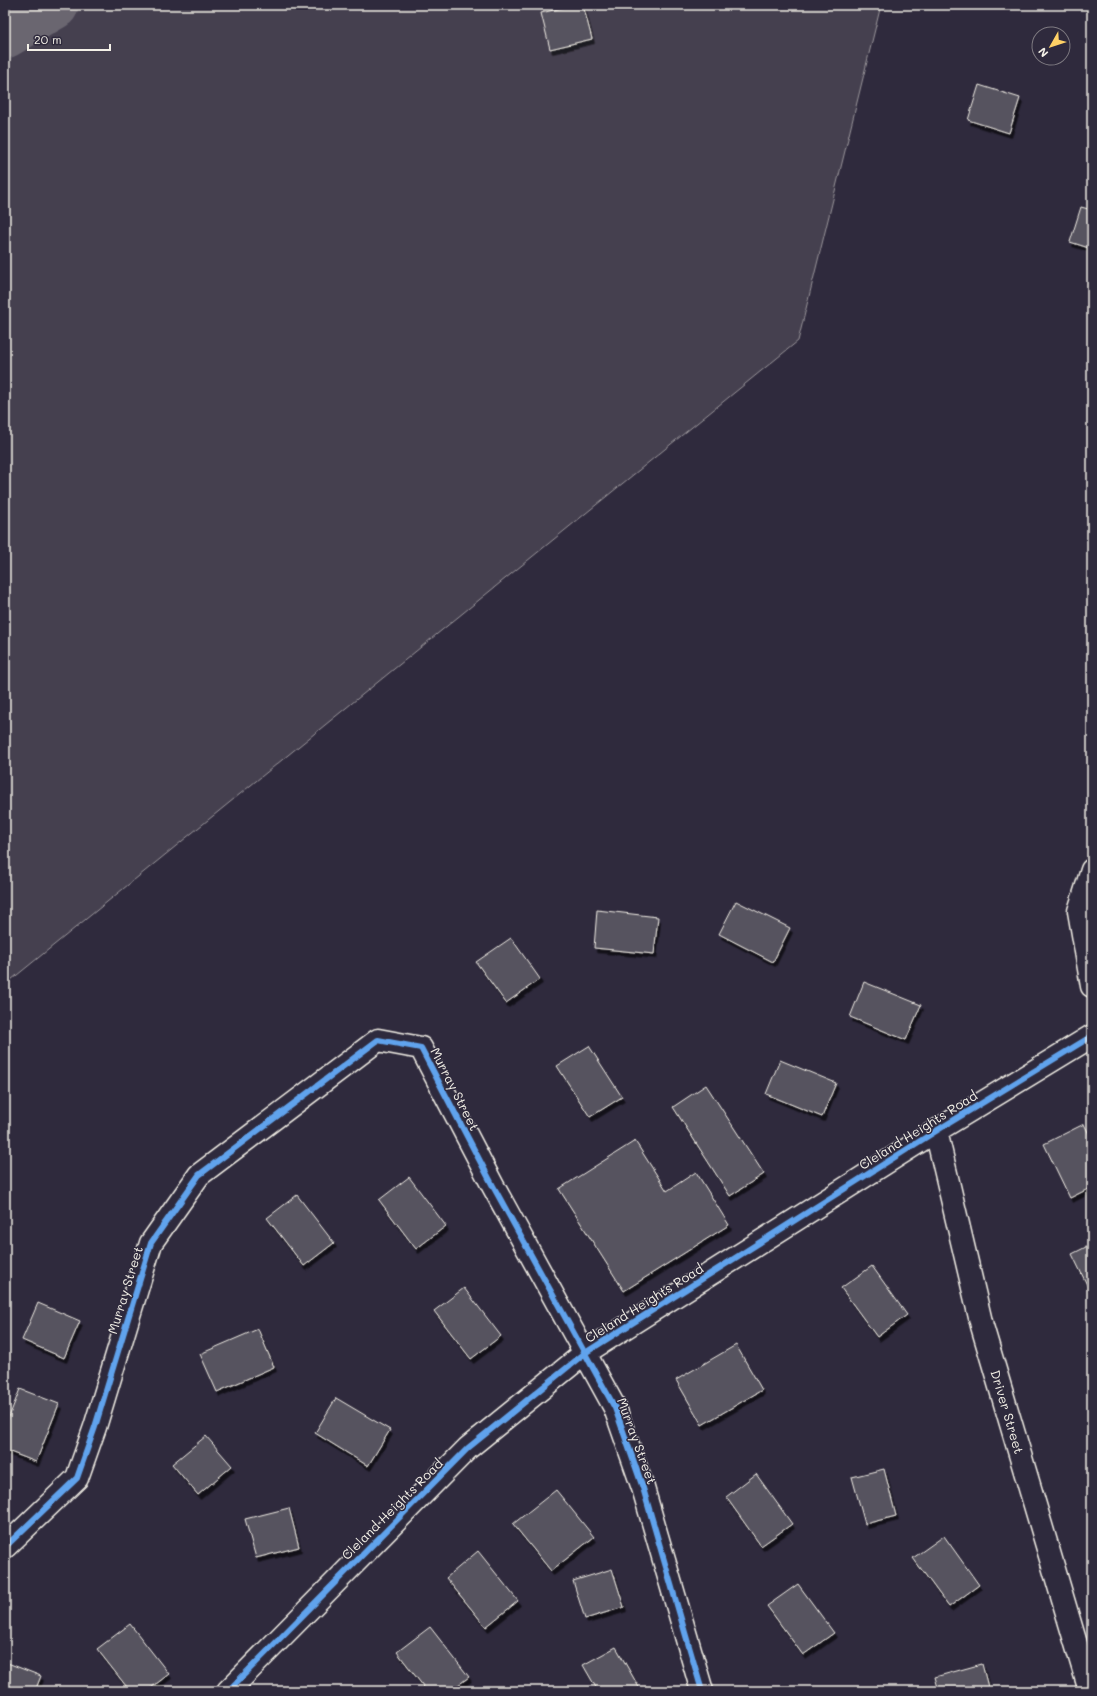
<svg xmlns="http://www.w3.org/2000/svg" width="1097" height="1696" viewBox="0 0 1097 1696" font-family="Mali,sans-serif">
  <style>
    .green { fill: #454050; stroke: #9c989c }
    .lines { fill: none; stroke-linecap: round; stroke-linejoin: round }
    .river { stroke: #6a6670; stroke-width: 49 }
    .building { fill: #56525f; stroke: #f4f1e8; filter: url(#shadow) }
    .minor-casing { stroke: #f4f1e8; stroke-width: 25 }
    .minor { stroke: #2f2a3d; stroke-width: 22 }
    .cycleway-casing { stroke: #2f2a3d; stroke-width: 8 }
    .cycleway { stroke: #60a3ed; stroke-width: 6 }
    .labels { text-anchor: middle; stroke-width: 3; stroke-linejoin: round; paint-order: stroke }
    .street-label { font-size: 13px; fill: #f4f1e8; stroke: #2f2a3d }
  </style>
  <defs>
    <filter id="shadow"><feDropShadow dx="2.5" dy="4.5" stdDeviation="0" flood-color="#0009"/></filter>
  </defs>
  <rect width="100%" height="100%" fill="#2f2a3d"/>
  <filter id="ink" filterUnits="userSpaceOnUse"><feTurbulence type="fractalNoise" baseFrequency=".025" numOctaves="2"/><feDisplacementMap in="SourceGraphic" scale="8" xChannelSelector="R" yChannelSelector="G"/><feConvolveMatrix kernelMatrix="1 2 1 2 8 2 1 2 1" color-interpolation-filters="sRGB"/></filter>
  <g filter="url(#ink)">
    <!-- green -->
    <path class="green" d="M5 5H881L798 341 6 984 5 989Z"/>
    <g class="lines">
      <!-- river -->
      <path class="river" d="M5 34 54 5"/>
    </g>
    <!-- building -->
    <g class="building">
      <path d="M575 5H583L592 39 550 49 541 13Z"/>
      <path d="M979 85 1020 98 1009 133 968 120Z"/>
      <path d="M1081 207 1092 210V249L1070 242Z"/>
      <path d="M736 901 790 928 773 962 719 934Z"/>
      <path d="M597 910 658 917 654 954 594 948Z"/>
      <path d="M511 938 540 979 506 1003 476 962Z"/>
      <path d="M864 982 921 1005 906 1040 850 1017Z"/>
      <path d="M589 1046 622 1097 590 1117 557 1066Z"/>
      <path d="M780 1060 836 1083 822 1117 766 1094Z"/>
      <path d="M706 1085 764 1174 730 1196 673 1107Z"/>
      <path d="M1084 1124 1092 1140V1187L1070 1198 1044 1144Z"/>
      <path d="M635 1141 667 1191 696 1172 729 1225 624 1291 559 1189Z"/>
      <path d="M409 1177 446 1226 416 1249 379 1200Z"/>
      <path d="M297 1195 334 1243 304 1266 267 1218Z"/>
      <path d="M1092 1244V1295L1072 1254Z"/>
      <path d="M872 1266 907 1315 877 1337 841 1288Z"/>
      <path d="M464 1288 501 1336 471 1359 434 1311Z"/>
      <path d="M38 1303 80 1321 64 1358 22 1340Z"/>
      <path d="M258 1329 274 1367 217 1392 200 1354Z"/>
      <path d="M736 1345 762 1390 702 1425 676 1380Z"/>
      <path d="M20 1389 59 1404 36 1462 5 1450V1427Z"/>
      <path d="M336 1398 390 1430 368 1466 315 1433Z"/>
      <path d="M206 1436 232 1466 198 1495 172 1464Z"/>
      <path d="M884 1469 896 1516 865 1524 852 1477Z"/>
      <path d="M756 1474 792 1524 761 1546 726 1497Z"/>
      <path d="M556 1490 594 1537 551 1571 513 1524Z"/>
      <path d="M289 1508 299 1547 256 1558 245 1519Z"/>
      <path d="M944 1536 979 1585 949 1607 913 1558Z"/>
      <path d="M478 1551 518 1601 486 1627 446 1578Z"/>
      <path d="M612 1569 624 1607 585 1619 573 1581Z"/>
      <path d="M798 1584 834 1633 803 1655 767 1606Z"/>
      <path d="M130 1624 169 1674 147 1691H130L97 1649Z"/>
      <path d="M430 1627 469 1677 450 1691H427L397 1652Z"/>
      <path d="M616 1647 641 1691H598L583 1665Z"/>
      <path d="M5 1662 41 1676 35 1691H5Z"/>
      <path d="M982 1664 989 1691H939L935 1677Z"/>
    </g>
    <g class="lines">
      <!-- minor casing -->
      <g class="minor-casing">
        <g id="minor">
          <path d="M1092 870 1079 911 1092 986"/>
          <path id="s1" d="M936 1131 982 1326 1090 1691"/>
          <path d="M5 1547 77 1478 95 1427 151 1243 199 1175 378 1040 421 1048 493 1186 615 1408 643 1488 702 1691"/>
          <path d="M228 1691 468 1448 585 1353 936 1131 1092 1036"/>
        </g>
      </g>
      <!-- minor -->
      <use href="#minor" class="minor"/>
      <!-- cycleway casing -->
      <g class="cycleway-casing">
        <g id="cycleway">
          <path d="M5 1547 77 1478 95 1427 151 1243 199 1175 378 1040 421 1048 493 1186 615 1408 643 1488 702 1691"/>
          <path d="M228 1691 468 1448 585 1353 936 1131 1092 1036"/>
        </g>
      </g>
      <!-- cycleway -->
      <use href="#cycleway" class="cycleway"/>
    </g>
  </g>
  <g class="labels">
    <!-- street labels -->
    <g class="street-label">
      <text transform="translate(455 1089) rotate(63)" y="5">Murray Street</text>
      <text transform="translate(918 1130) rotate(-32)" y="5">Cleland Heights Road</text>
      <text transform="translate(125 1290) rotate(-73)" y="5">Murray Street</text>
      <text transform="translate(644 1303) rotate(-32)" y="5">Cleland Heights Road</text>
      <text dy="5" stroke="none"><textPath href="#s1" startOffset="290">Driver Street</textPath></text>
      <text transform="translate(637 1441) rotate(70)" y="5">Murray Street</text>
      <text transform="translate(392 1509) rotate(-45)" y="5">Cleland Heights Road</text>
    </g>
  </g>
  <!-- margin -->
  <rect width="1097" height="1696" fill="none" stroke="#2f2a3d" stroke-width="20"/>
  <rect x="10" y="10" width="1077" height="1676" fill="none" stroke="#f4f1e8" stroke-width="1.5" filter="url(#ink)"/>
  <!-- north arrow -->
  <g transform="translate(1051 46) rotate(231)"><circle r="19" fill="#2f2a3d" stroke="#7e7a81"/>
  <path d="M0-3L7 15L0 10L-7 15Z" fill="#ffd166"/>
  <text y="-6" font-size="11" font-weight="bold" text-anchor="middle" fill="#f4f1e8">N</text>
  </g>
  <!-- scale -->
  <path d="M28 44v6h82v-6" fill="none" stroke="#f4f1e8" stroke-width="2"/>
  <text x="34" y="44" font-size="12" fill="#f4f1e8" stroke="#2f2a3d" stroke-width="3" paint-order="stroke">20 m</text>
</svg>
